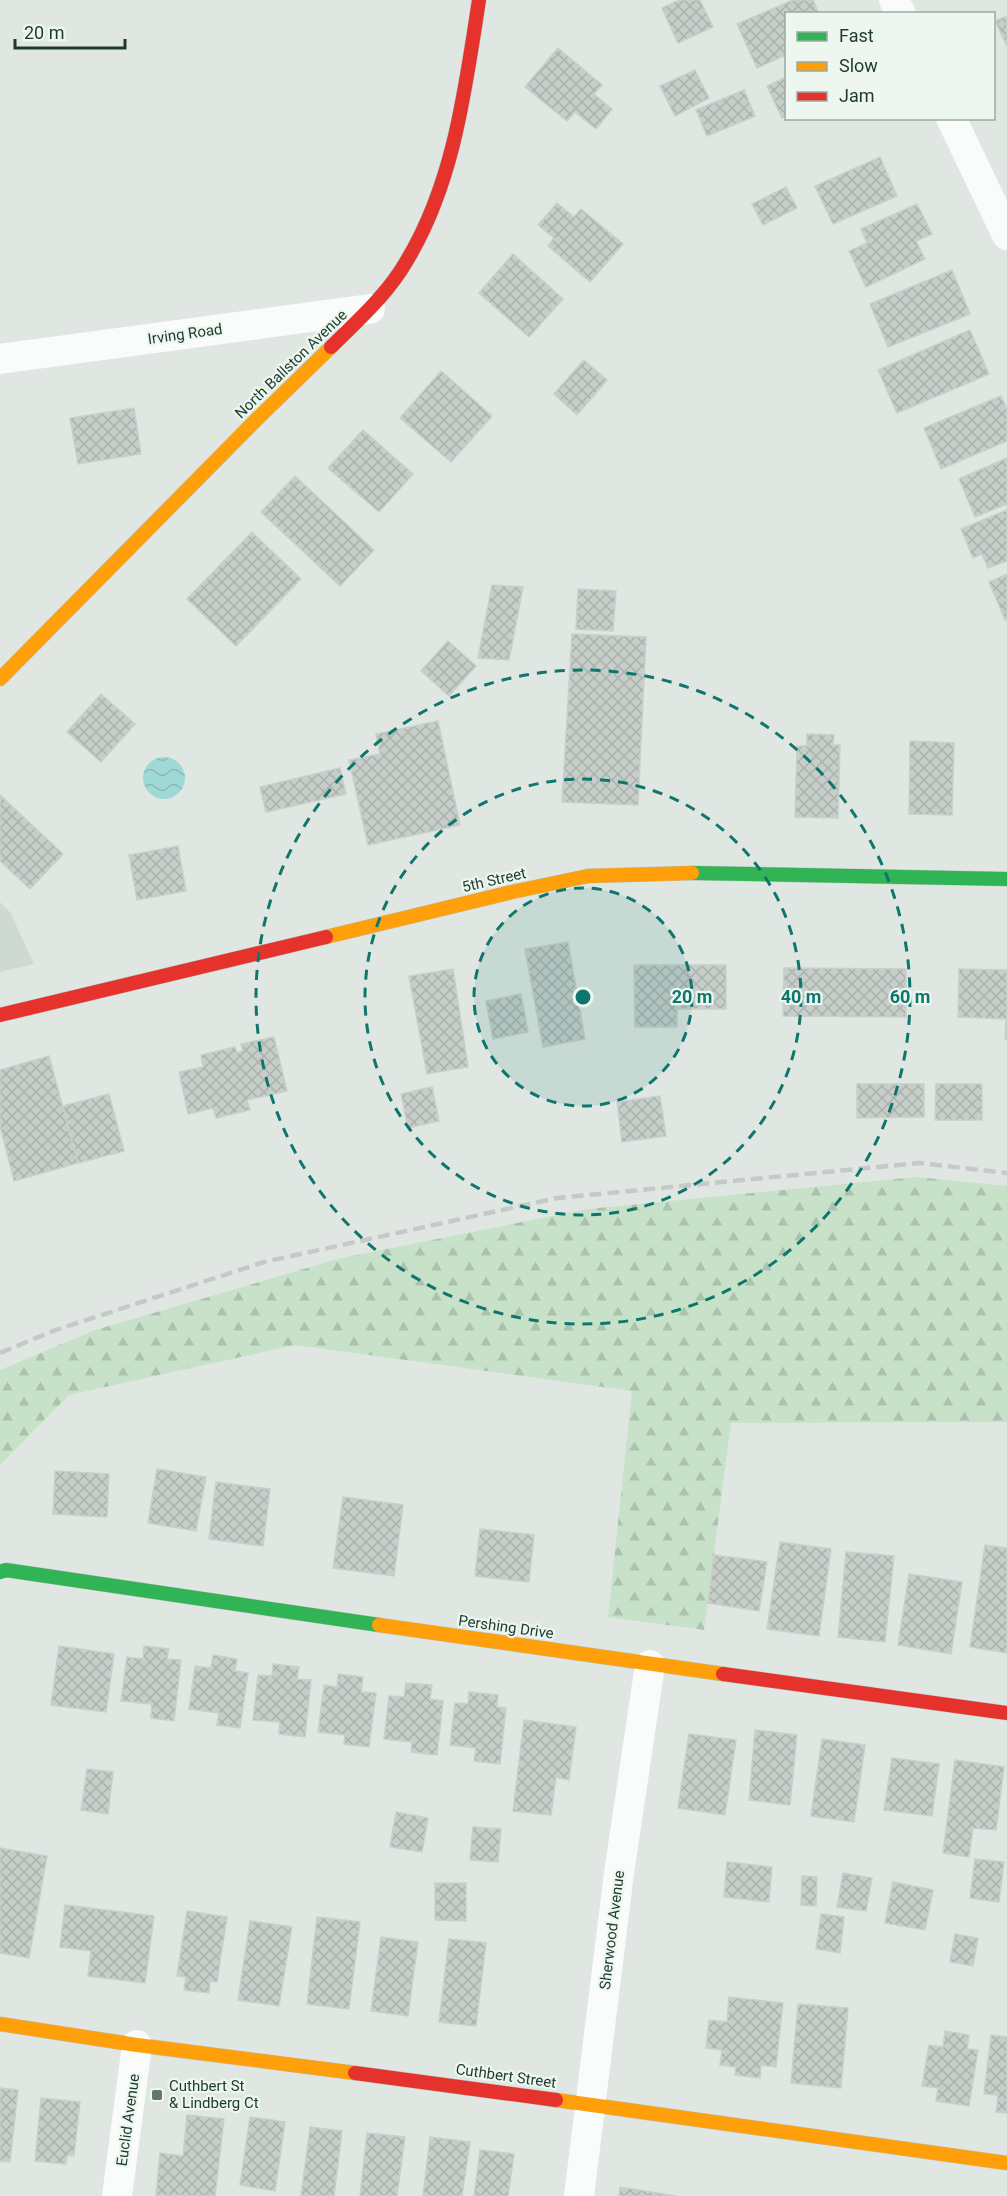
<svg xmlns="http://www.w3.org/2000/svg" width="1007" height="2196" viewBox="0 0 1007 2196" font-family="Roboto,sans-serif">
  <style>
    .built { fill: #cdd9d1 }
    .forest { fill: url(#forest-firs) }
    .water { fill: url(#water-waves) }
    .building { fill: url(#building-cross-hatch); stroke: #c9d0cb; stroke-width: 1.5 }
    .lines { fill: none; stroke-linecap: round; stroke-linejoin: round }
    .fast-casing { stroke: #b9c4bd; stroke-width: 15 }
    .slow-casing { stroke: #b9c4bd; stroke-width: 15 }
    .jam-casing { stroke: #b9c4bd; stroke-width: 15 }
    .street { stroke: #fafbfb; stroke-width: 30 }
    .fast { stroke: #30b455; stroke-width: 14 }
    .slow { stroke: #ff9f0a; stroke-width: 14 }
    .jam { stroke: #e5322d; stroke-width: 14 }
    .rail { stroke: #c5c9c7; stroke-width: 4.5; stroke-dasharray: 12 6; stroke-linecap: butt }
    .ring { fill: none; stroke: #0f766e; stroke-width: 3; stroke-dasharray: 10 8 }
    .poi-dot { fill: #62776c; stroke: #edf7f0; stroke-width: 2 }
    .labels { text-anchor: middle; stroke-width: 4.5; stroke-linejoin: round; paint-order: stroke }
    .street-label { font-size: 15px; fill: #1e3a2d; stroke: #edf7f0 }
    .poi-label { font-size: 15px; fill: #1e3a2d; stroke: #edf7f0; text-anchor: start }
    .centre { fill: #0f766e; stroke: #edf7f0; stroke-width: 3 }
    .ring-label { font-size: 18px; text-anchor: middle; font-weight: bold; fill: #0f766e; stroke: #edf7f0; stroke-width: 4.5; stroke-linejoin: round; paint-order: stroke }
  </style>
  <defs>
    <pattern id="forest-firs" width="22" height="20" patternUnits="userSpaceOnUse" patternTransform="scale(1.5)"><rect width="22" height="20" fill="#c8e2ca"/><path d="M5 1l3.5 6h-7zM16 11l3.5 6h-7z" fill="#abc3ae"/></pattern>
    <pattern id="water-waves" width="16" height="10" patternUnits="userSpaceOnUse" patternTransform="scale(1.5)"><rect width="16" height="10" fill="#9ed9d5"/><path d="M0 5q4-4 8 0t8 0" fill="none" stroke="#88bbb7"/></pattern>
    <pattern id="building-cross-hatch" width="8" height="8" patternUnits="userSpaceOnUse" patternTransform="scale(1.5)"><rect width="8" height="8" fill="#c7ceca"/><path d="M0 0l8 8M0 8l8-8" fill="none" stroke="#aab2ae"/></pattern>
  </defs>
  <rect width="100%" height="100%" fill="#e0e7e2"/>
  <!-- built -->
  <path class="built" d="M0 902 10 912 34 964 0 972Z"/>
  <!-- forest -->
  <path class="forest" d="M916 1177 1007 1186V1422L731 1423 704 1630 608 1617 632 1391 295 1345 69 1395 0 1465V1370L95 1330 341 1258 588 1209Z"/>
  <!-- water -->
  <circle class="water" cx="164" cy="778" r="21"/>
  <!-- building -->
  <g class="building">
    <path d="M679 0H700L713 27 678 43 662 8Z"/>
    <path d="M793 0H813L819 14H786V55L757 68 737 24Z"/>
    <path d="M1007 16V46L995 21Z"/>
    <path d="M558 48 602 85 594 94 612 109 596 129 575 112 567 121 525 87Z"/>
    <path d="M695 70 709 98 675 116 660 86Z"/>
    <path d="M786 77V115L782 118 767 86Z"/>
    <path d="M744 90 755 116 707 136 696 110Z"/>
    <path d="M880 157 897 196 833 224 815 186Z"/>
    <path d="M786 187 797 208 763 225 752 204Z"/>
    <path d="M557 203 574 217 581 209 623 244 590 282 548 246 554 238 538 225Z"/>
    <path d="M917 204 932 234 916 241 925 259 866 287 849 251 867 243 861 229Z"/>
    <path d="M513 254 563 299 529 337 479 293Z"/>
    <path d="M952 270 970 314 888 347 870 304Z"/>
    <path d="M970 330 989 374 897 413 878 370Z"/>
    <path d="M584 360 607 380 577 415 554 394Z"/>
    <path d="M441 371 492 416 451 462 400 418Z"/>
    <path d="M1001 396 1007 410V441L941 469 924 428Z"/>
    <path d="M134 408 141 454 78 464 70 418Z"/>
    <path d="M363 430 413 474 379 512 328 468Z"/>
    <path d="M1007 458V504L975 517 959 479Z"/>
    <path d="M295 476 374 550 340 586 261 512Z"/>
    <path d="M1007 510V561L988 568 982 554 973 558 961 529Z"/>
    <path d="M252 532 301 579 236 646 187 599Z"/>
    <path d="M1007 574V619L1005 620 989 582Z"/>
    <path d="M492 585 523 587 509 660 478 658Z"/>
    <path d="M578 589 616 591 613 631 576 629Z"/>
    <path d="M572 634 646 637 638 805 562 802Z"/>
    <path d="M448 641 476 666 449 696 421 671Z"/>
    <path d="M101 694 135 724 101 762 67 732Z"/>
    <path d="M438 721 460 825 368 845 349 760 380 754 376 734Z"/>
    <path d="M807 734 834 735 833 745H840L838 818 795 817 797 746H807Z"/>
    <path d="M910 741 954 743 952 815 909 814Z"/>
    <path d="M340 768 346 794 266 812 260 787Z"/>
    <path d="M0 795 63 854 30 889 0 861Z"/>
    <path d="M178 846 186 891 137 900 129 855Z"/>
    <path d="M568 942 585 1039 543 1047 525 949Z"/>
    <path d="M634 965H726V1009H677V1027H635Z"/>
    <path d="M784 968 906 969V1017L783 1016Z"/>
    <path d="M453 969 468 1067 427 1074 409 976Z"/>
    <path d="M959 969 1007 970V1039H1005L1006 1019 958 1017Z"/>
    <path d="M521 994 528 1032 493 1039 486 1001Z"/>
    <path d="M274 1037 287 1091 247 1100 250 1110 216 1118 213 1108 188 1114 179 1072 203 1067 201 1055 235 1047 237 1053 243 1051 241 1044Z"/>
    <path d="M49 1056 78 1163 14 1181 0 1126V1070Z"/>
    <path d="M857 1084H924V1117L857 1118Z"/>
    <path d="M936 1084H982V1120H935Z"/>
    <path d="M432 1087 439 1121 408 1128 401 1094Z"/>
    <path d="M109 1094 124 1151 78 1163 63 1106Z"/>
    <path d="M660 1096 666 1136 622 1142 617 1102Z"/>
    <path d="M157 1469 206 1477 196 1531 148 1523Z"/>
    <path d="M55 1471 109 1474 107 1517 53 1514Z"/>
    <path d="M216 1482 270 1489 263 1546 209 1539Z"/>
    <path d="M343 1497 403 1505 394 1576 333 1568Z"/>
    <path d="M480 1529 534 1535 529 1582 475 1576Z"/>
    <path d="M780 1542 831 1549 819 1636 767 1629Z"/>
    <path d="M985 1545 1007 1548V1653L970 1647Z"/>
    <path d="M846 1552 894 1556 885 1642 838 1637Z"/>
    <path d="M714 1555 767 1562 759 1611 708 1603Z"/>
    <path d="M909 1574 962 1582 951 1654 898 1645Z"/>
    <path d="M59 1646 114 1654 106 1712 51 1705Z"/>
    <path d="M144 1646 169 1649 167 1659 181 1660 174 1721 151 1718 152 1704 121 1701 127 1657 143 1659Z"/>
    <path d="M213 1655 237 1659 235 1671 248 1673 240 1728 217 1725 219 1713 189 1709 195 1666 211 1668Z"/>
    <path d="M273 1664 299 1667 297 1679 311 1680 305 1737 279 1734 280 1722 253 1720 258 1675 272 1676Z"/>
    <path d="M338 1674 363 1677 361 1692 376 1693 369 1747 344 1744 345 1735 318 1732 324 1685 337 1687Z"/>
    <path d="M406 1683 432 1685 430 1699 443 1701 437 1755 411 1752 412 1742 384 1739 389 1696 404 1697Z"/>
    <path d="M469 1692 498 1695 497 1707 506 1708 500 1764 474 1761 476 1748 450 1745 455 1703 468 1704Z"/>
    <path d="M524 1720 576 1727 569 1780 556 1777 551 1815 513 1811Z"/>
    <path d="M755 1730 797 1735 790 1805 749 1800Z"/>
    <path d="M689 1734 736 1740 725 1815 678 1808Z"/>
    <path d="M822 1739 865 1745 854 1822 811 1816Z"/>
    <path d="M892 1758 939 1764 932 1816 884 1810Z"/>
    <path d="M955 1760 1004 1767 996 1830 973 1828 969 1857 943 1853Z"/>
    <path d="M87 1769 113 1772 108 1814 81 1810Z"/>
    <path d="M396 1812 428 1818 422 1852 390 1847Z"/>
    <path d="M473 1827 501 1829 498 1862 470 1860Z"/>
    <path d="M0 1848 47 1856 29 1958 0 1953Z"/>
    <path d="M975 1859 1004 1862 999 1902 970 1898Z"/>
    <path d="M727 1862 772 1867 769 1902 724 1897Z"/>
    <path d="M843 1873 872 1878 866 1911 837 1907Z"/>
    <path d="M802 1876 817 1877 816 1906 801 1905Z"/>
    <path d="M893 1882 933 1890 925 1930 885 1923Z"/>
    <path d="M435 1883H466V1921L435 1920Z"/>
    <path d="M65 1905 154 1916 145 1983 88 1976 91 1951 60 1947Z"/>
    <path d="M187 1911 227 1917 217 1982 210 1981 209 1993 184 1990 186 1977 177 1976Z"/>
    <path d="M821 1914 844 1917 840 1953 816 1949Z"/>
    <path d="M317 1917 360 1922 349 2009 307 2004Z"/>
    <path d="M250 1921 292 1927 279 2006 238 2000Z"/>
    <path d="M955 1934 978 1938 973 1966 950 1962Z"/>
    <path d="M381 1937 418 1942 408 2016 371 2011Z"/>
    <path d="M449 1939 486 1943 476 2026 439 2022Z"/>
    <path d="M729 1997 783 2003 776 2067 761 2065 760 2078 735 2075 736 2067 720 2065 722 2050 706 2048 709 2020 727 2022Z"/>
    <path d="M798 2004 848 2008 841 2088 791 2083Z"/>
    <path d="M945 2031 969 2035 967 2049 978 2050 969 2106 936 2101 938 2088 922 2086 929 2045 943 2047Z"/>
    <path d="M991 2035 1007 2037V2113L996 2112 998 2095 984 2094Z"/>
    <path d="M0 2088 18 2090 10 2162 0 2161Z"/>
    <path d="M41 2098 80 2102 74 2156 67 2155 66 2164 35 2161Z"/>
    <path d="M187 2115 224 2119 215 2196 156 2195 160 2153 183 2156Z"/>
    <path d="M250 2117 285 2122 275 2191 240 2185Z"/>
    <path d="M310 2127 342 2131 334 2196H301Z"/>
    <path d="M367 2133 405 2137 397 2196H360Z"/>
    <path d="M430 2137 470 2142 462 2196H423Z"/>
    <path d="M480 2150 514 2154 508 2196H474Z"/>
    <path d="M620 2187 676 2196H619Z"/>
  </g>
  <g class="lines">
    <!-- fast casing -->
    <g class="fast-casing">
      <g id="fast">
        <path d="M692 873 1007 879"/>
        <path d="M0 1572 6 1570 379 1625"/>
      </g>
    </g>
    <!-- slow casing -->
    <g class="slow-casing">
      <g id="slow">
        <path d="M0 679 256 420 331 347"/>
        <path d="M326 937 512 892 588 876 692 873"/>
        <path d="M379 1625 723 1674"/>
        <path d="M0 2024 137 2045 355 2073"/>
        <path d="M556 2100 1007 2163"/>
      </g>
    </g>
    <!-- jam casing -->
    <g class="jam-casing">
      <g id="jam">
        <path d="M331 347C357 321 387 295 406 262 454 183 465 90 479 0"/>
        <path d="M0 1015 326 937"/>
        <path d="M723 1674 1007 1713"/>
        <path d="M355 2073 556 2100"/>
      </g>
    </g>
    <!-- street -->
    <g class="street">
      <path d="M894 0 901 14"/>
      <path d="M951 118 1007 235"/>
      <path d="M0 359 370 309"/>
      <path d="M117 2196 137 2045"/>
      <path d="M579 2196 619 1873 650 1665"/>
    </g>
    <!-- fast -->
    <use href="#fast" class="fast"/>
    <!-- slow -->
    <use href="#slow" class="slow"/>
    <!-- jam -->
    <use href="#jam" class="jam"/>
    <!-- rail -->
    <path class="rail" d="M0 1353 53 1331 264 1262 557 1198 919 1163 1007 1173"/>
  </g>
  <!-- distance rings -->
  <circle cx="583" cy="997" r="109" fill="#0f766e" fill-opacity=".12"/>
  <g class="ring">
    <circle cx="583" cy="997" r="109"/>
    <circle cx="583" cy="997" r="218"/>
    <circle cx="583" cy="997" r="327"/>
  </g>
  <!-- markers -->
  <rect class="poi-dot" x="151" y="2089" width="12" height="12" rx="3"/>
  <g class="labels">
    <!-- street labels -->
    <g class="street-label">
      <text transform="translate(185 334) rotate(-8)" y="5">Irving Road</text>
      <text transform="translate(291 364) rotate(-44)" y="5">North Ballston Avenue</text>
      <text transform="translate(494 880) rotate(-13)" y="5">5th Street</text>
      <text transform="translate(506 1627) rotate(8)" y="5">Pershing Drive</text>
      <text transform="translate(612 1930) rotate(-83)" y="5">Sherwood Avenue</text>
      <text transform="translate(506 2076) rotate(8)" y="5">Cuthbert Street</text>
      <text transform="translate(128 2120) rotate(-82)" y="5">Euclid Avenue</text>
    </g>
    <!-- poi labels -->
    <g class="poi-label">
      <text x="169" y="2091">Cuthbert St<tspan x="169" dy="17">&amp; Lindberg Ct</tspan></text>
    </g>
  </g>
  <circle cx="583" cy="997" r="9" class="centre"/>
  <g class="ring-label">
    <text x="692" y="1003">20 m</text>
    <text x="801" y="1003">40 m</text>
    <text x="910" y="1003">60 m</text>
  </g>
  <!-- legend -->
  <rect x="785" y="12" width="210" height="108" fill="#edf7f0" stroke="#9aaba2" stroke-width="1.5"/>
  <rect x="797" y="32" width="30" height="9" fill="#30b455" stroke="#9aaba2" stroke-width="1.5"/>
  <text x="839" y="42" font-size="18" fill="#1e3a2d">Fast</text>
  <rect x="797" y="62" width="30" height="9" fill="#ff9f0a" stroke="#9aaba2" stroke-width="1.5"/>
  <text x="839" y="72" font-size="18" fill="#1e3a2d">Slow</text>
  <rect x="797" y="92" width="30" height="9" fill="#e5322d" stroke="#9aaba2" stroke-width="1.5"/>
  <text x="839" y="102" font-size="18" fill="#1e3a2d">Jam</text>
  <!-- scale -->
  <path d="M15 39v9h110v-9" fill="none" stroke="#1e3a2d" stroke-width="3"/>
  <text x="24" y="39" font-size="18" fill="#1e3a2d" stroke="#edf7f0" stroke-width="4.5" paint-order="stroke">20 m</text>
</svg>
